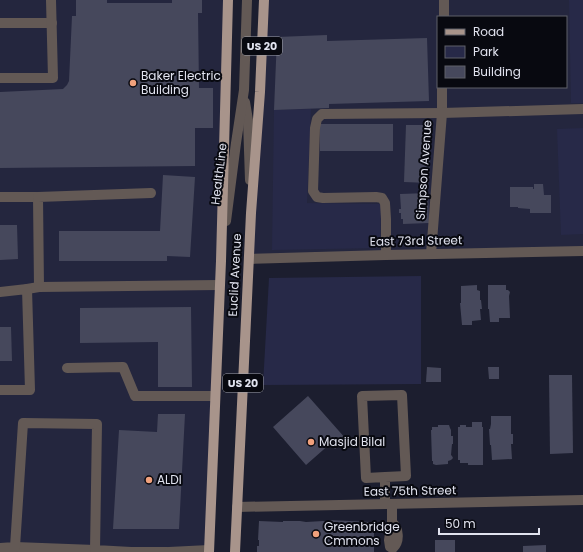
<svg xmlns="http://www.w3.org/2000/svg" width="583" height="552" viewBox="0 0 583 552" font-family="Poppins,sans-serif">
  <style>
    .built { fill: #24263e; fill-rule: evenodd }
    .green { fill: #272948 }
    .building { fill: #46485c }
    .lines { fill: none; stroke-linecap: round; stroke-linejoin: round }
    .minor { stroke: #635955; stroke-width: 10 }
    .major { stroke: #a8948b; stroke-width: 10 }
    .poi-dot { fill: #f1a17c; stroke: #080910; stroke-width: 1.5 }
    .labels { text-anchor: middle; stroke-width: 4; stroke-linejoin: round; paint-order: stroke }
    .shield { fill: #080910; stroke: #a0a2ac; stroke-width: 1 }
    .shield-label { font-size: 11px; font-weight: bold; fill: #e1e3ef }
    .poi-label { font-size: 12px; fill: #e1e3ef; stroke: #080910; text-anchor: start }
    .street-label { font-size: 12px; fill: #e1e3ef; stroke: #080910 }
  </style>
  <rect width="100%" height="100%" fill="#1c1e2f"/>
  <!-- built -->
  <g class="built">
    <path d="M0 0H228L209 552H0Z"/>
    <path d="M264 0H583V251L249 259ZM438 17H566V87H438Z"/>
  </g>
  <!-- green -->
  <g class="green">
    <path d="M569 0H583V103H571Z"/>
    <path d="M311 109 307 203 381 204 380 248 272 250 274 110Z"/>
    <path d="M583 128V234L561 235 557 129Z"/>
    <path d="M421 276V384L263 385 269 278Z"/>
  </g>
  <!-- building -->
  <g class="building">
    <path d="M76 0H107V3H172V0H202V13H198L199 88H213V128H195V166L0 168V92L63 89 67 85 69 81 72 16H76Z"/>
    <path d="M327 35V41L427 38 429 101 329 104V108L274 110 277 37Z"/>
    <rect x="320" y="124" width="73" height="27"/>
    <path d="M406 125H431L429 183 404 182Z"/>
    <path d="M163 175 195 177 190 257 167 256V261H59V231H160Z"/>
    <path d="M534 184H543L544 195H551V213H530V209L518 208V207H510V187H533V189H534Z"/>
    <path d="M428 193 429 223 403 224V219H401V213H399V209H401L400 194Z"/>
    <path d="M0 225H17L18 259 0 260Z"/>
    <path d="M477 285V290L480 291V300H481L482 309H480L481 320 472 321V325H462L460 303H461V286Z"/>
    <path d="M488 285H506V290H508L510 292 509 296 510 318H499V322H490L489 309H488Z"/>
    <path d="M191 307 192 387H158V342L80 343V308Z"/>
    <path d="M0 327H11L12 361H0Z"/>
    <path d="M427 367 441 368V382H426Z"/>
    <path d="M488 367H499V379H489Z"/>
    <path d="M549 375H572L573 453 550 454Z"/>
    <path d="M308 396 346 439 335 449 331 443 306 465 273 427Z"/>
    <path d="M158 414H185L179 529H113L119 430 157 432Z"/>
    <path d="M491 416H511V434H513V444H511L512 459 492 460 491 445H490L489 429H490L491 424Z"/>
    <path d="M472 422H482V427H483V465H468V463H460V460H458V427H460V425H466V427H472Z"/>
    <path d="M438 425H449L450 428 451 430V436H453V444H452L451 455 452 456 453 458 451 460 448 461V464L436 465 433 464V461H432L431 430H432V427H438Z"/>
    <path d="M329 520 370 522V529H374V552H257V546H259V540H258L259 521 283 522V521H300L306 522 323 521 329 522Z"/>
    <rect x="435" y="540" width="20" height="12"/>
    <path d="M546 545V552H523V546Z"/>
  </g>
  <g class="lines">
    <!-- minor -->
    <g class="minor">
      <path d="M444 17V0"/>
      <path d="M0 23H52"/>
      <path d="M0 78H53L51 0"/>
      <path d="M245 102 248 120 250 180"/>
      <path d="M0 197H38"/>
      <path d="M226 221 236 143 244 90 247 0"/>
      <path d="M431 254 442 113V87"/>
      <path d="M386 255V219L385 203 382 198 376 197 323 198 317 197 313 191 315 128 317 119 322 114 442 113 583 109"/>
      <path d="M249 259 386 255 583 251"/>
      <path d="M39 287 38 197 151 193"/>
      <path d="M27 289 39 287 219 285"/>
      <path d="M0 292 27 289 30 390H0"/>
      <path d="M67 368 123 367 135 396H215"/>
      <path d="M385 504V477L406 476 402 395 362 396 366 478 385 477"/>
      <path d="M237 507 583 500"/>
      <path d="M392 522C399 529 400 541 393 548L390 547 389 540 392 522V504"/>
      <path d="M15 547 95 550"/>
      <path d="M0 548 15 547 23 423 97 424 95 550 131 552H167"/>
      <path d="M169 552 209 550"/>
    </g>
    <!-- major -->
    <g class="major">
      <path d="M209 552 221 261 228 0"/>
      <path d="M235 552 245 341 251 213 260 92 264 0"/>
    </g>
  </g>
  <!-- markers -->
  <g class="poi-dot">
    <circle cx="133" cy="83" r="4"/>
    <circle cx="311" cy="442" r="4"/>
    <circle cx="149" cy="480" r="4"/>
    <circle cx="316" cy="534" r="4"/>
  </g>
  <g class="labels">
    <!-- shield labels -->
    <g class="shield">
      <rect x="242" y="37" width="40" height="18" rx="3"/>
      <rect x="223" y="374" width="40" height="18" rx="3"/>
    </g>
    <g class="shield-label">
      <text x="262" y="50">US 20</text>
      <text x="243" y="387">US 20</text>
    </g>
    <!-- poi labels -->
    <g class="poi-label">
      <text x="141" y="80">Baker Electric<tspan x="141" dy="14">Building</tspan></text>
      <text x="319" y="446">Masjid Bilal</text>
      <text x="157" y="484">ALDI</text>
      <text x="324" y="531">Greenbridge<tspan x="324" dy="14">Cmmons</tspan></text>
    </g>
    <!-- street labels -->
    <g class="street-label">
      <text transform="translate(424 170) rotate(-86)" y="4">Simpson Avenue</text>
      <text transform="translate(219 174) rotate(-83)" y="4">HealthLine</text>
      <text transform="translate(416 241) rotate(-1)" y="4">East 73rd Street</text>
      <text transform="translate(235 275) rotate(-87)" y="4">Euclid Avenue</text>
      <text transform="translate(410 491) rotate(-1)" y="4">East 75th Street</text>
    </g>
  </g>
  <!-- legend -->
  <rect x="437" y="16" width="130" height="72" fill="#080910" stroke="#5f6069"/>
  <rect x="445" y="29" width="20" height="6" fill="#a8948b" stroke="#5f6069"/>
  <text x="473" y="36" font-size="12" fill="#e1e3ef">Road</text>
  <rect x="445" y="46" width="20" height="12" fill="#272948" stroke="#5f6069"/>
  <text x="473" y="56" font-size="12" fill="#e1e3ef">Park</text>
  <rect x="445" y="66" width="20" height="12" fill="#46485c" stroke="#5f6069"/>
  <text x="473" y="76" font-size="12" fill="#e1e3ef">Building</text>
  <!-- scale -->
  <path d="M439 528v6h100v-6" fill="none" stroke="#e1e3ef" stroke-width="2"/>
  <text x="445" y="528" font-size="12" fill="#e1e3ef" stroke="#080910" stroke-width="3" paint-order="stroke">50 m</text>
</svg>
